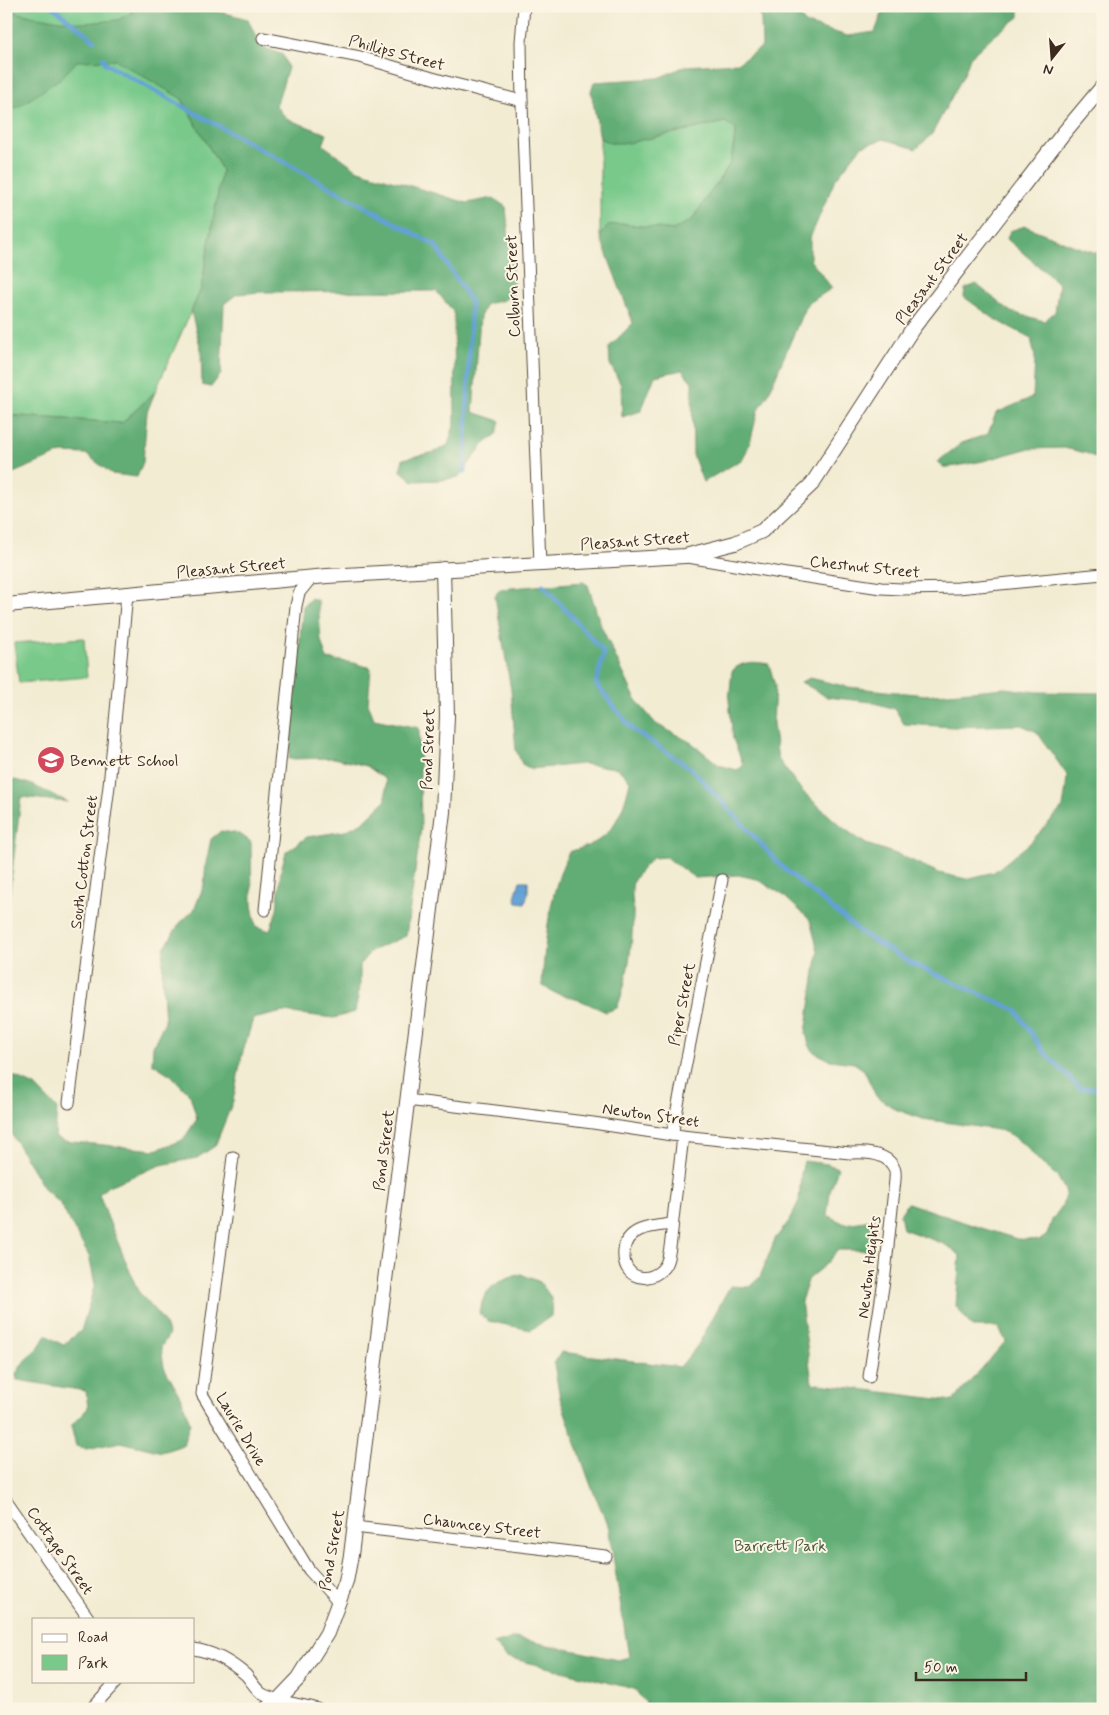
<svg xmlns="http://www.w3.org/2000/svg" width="1109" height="1715" viewBox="0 0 1109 1715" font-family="Mynerve,sans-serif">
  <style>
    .green { fill: #78c98a; stroke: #5a7a54 }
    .forest { fill: #62ad76; stroke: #4e6c4a }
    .water { fill: #63a1d5; stroke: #4f667a }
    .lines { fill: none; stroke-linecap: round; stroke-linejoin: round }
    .stream { stroke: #63a1d5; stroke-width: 4.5 }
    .minor-casing { stroke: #564739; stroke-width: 13 }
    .tertiary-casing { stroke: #564739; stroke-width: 16 }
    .minor { stroke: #fff; stroke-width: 11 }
    .tertiary { stroke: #fff; stroke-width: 14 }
    .labels { text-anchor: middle; stroke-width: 4; stroke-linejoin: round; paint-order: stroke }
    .street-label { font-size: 16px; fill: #3b2a1e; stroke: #fcf5e5 }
    .poi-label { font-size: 16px; fill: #3b2a1e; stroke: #fcf5e5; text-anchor: start }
    .park-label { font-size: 16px; fill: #4d5a3e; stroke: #fcf5e5 }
  </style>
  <rect width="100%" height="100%" fill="#fcf5e5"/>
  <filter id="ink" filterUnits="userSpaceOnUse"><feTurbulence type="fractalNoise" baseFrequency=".02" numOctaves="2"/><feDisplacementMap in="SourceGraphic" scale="10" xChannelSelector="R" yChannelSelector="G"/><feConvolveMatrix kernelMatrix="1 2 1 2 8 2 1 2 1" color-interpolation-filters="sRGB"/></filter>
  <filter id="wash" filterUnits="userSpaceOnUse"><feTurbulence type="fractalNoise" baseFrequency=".0096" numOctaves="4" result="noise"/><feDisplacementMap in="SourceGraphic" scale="20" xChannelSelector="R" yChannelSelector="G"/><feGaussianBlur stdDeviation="1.12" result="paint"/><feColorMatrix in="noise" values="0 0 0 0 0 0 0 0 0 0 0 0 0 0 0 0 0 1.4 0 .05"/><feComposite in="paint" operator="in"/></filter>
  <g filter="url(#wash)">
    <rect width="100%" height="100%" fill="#f2ecd3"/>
    <!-- green -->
    <g class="green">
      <path d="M6 6H129L222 170 201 289 155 392 122 423 6 415Z"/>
      <path d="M725 122 736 129 731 162 692 220 673 230 625 224 608 225 600 236V138L610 143 684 131Z"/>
      <path d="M84 638 87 677 19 683 14 643Z"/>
    </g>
    <!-- forest -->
    <g class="forest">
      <path d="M129 6H165L169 11H217L248 19 260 46 283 55 288 68 276 106 287 119 327 134 323 145 358 170 467 203 493 198 506 207 514 292 504 300 486 304 480 317 473 412 500 421 497 434 483 445 459 477 442 480 413 481 400 470 403 459 435 452 448 445 455 422 454 312 436 291 262 292 237 294 224 304 221 374 211 387 202 385 201 349 191 312 201 289 222 170 182 99 116 60 77 61 61 78 23 104 6 113V10L36 17 85 23 118 20 132 12Z"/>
      <path d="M754 6H793L806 24 848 36 875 32 885 6H1019V17L993 36 970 57 964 74 932 134 916 149 884 139 862 146 835 180 810 238V260L832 288 806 305 767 397 758 410 750 443 743 459 703 482 693 455 692 382 682 370 655 376 641 411 622 417 621 385 610 364 609 347 633 323 600 236 608 225 625 224 673 230 692 220 731 162 736 129 725 122 628 143H610L600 138 591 91 594 82 658 78 686 66 738 63 762 47 761 19Z"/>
      <path d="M1025 226 1075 246 1103 255V462L1086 453 1064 448 1026 449 983 461 945 468 937 462 962 443 988 434 996 413 1033 397 1035 358 1031 338 996 320 964 297 965 289 976 284 1011 312 1044 321 1055 312 1059 284 1007 239 1010 231Z"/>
      <path d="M155 392 147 412 143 462 137 477 112 474 86 454 61 453 6 476V415L122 423Z"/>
      <path d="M583 582 588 585 601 626 636 700 656 724 692 743 719 765 737 770 743 764 733 739 729 700 732 671C743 660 755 662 769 664L775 686 773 724 778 759 802 791 842 827 866 844 902 856 939 873 966 879 994 872 1029 844 1063 807 1066 788 1067 775 1037 732 1021 725 954 727 904 724 895 709 871 702 827 697 801 682 810 678 848 687 925 695 1005 688 1036 692 1103 693V1709H646V1703L634 1689 506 1657 493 1644 515 1638 618 1660 629 1657 608 1525 591 1486 560 1398 554 1364 561 1352 680 1367 698 1345 730 1286 749 1287 760 1277 775 1239 789 1221 799 1201 801 1174 804 1161 827 1164 838 1168 830 1192 827 1215 845 1224 878 1219 871 1250H838L826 1264 809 1278 801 1301 812 1383 953 1401 1006 1341 998 1327H972L956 1306 960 1255 944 1244 903 1229 900 1214 908 1203 975 1226 1017 1239 1040 1240 1047 1235 1052 1220 1062 1206 1066 1192 1057 1176 1040 1162 1026 1146 1005 1131 923 1119 895 1109 876 1096 864 1070 854 1063 830 1060 814 1052 809 1045 806 1033 818 951 810 920 783 895 757 879 738 875 695 878 666 857 652 858C646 865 636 874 633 882 630 894 634 905 633 917 632 947 628 980 617 1008L606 1012 582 1001 552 992 542 985C545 941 549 893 569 852 577 849 587 847 594 843 617 830 625 805 630 781L617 768 582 764 531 769 522 764 516 750 511 690 495 596 500 589Z"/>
      <path d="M311 598 318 601 321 641 327 659 354 663 371 668 368 703 374 719 419 728 421 828 406 936 371 951 360 964V987L355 1012 334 1018 283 1012 253 1019 242 1055 233 1101 215 1146 197 1158 161 1165 108 1186 99 1194 107 1216 138 1291 162 1319 169 1334 161 1347 164 1367 182 1400 190 1423 183 1445 162 1452 121 1442 86 1449 76 1446 71 1426 88 1408 86 1391 17 1380 16 1374 25 1360 37 1350 46 1335 63 1345 81 1331 95 1284 89 1256 59 1202 45 1190 6 1125V1066L11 1075 35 1086 57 1109 55 1137 63 1141 155 1150 183 1140 197 1119 190 1095 171 1075 152 1063 153 1046 165 1021 162 975 164 948 180 923 194 910 204 885 206 863 211 839 221 831 240 834 251 842 252 905 256 926 270 931 277 910 281 870 286 852 307 837 345 831 363 822 386 800V780L367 766 334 758 289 759 301 627 303 606Z"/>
      <path d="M15 780 30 784 68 802 21 797 6 924V781Z"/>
      <path d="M521 1274 540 1282 552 1299 551 1316 531 1330 488 1321 480 1314C482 1287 498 1281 521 1274Z"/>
    </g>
    <!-- water -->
    <path class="water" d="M520 881H528V894L525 903 517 902 515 897Z"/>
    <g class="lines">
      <!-- stream -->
      <g class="stream">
        <path d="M52 6 94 40"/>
        <path d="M103 58 106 64 435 245 471 302 465 472"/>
        <path d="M543 585 604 652 596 684 632 729 692 769 782 867 864 935 911 963 1016 1010 1043 1051 1080 1088H1103"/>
      </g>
    </g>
  </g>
  <g filter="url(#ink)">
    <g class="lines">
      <!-- minor casing -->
      <g class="minor-casing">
        <g id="minor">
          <path d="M524 6 521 42 522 105 540 564"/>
          <path d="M263 38 360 57 443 81 522 101"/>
          <path d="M688 557 787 574 881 588 902 589 958 588 1103 574"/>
          <path d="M265 910 296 606 299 593 312 577"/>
          <path d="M407 1100 593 1123 672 1135 850 1153C864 1152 887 1152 894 1168 896 1171 895 1177 895 1180L885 1274 869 1377"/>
          <path d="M69 1103 109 786 127 594"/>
          <path d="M672 1135 722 880"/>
          <path d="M233 1157 202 1394 309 1570 339 1603"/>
          <path d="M672 1224C654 1226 626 1227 624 1251 621 1286 662 1284 668 1258 671 1245 672 1232 673 1220 676 1192 680 1164 683 1136"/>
          <path d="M6 1500 89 1619"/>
          <path d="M354 1527 606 1556"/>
          <path d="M194 1649C213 1652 231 1662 246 1675 251 1681 255 1688 261 1693 272 1701 304 1705 318 1709"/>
          <path d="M91 1709 117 1681"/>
        </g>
      </g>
      <!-- tertiary casing -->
      <g class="tertiary-casing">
        <g id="tertiary">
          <path d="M6 605 327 576 685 556 735 543 762 531 812 484 913 328 1062 135 1103 86"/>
          <path d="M266 1709 278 1700 299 1678 327 1633 346 1582 351 1555 443 812 447 716 443 569"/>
        </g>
      </g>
      <!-- minor -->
      <use href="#minor" class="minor"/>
      <!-- tertiary -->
      <use href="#tertiary" class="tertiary"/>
    </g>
  </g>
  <!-- icons -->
  <defs>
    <g id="school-disc" transform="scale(1.4375)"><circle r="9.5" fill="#d1495b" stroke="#fcf5e5"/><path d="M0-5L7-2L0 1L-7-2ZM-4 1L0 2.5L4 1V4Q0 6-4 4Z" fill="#fff"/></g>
  </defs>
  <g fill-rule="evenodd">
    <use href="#school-disc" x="51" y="760"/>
  </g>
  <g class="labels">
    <!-- street labels -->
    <g class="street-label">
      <text transform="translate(397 52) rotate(15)" y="6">Phillips Street</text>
      <text transform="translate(931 278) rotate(-53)" y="6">Pleasant Street</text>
      <text transform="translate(512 286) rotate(-92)" y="6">Colburn Street</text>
      <text transform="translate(635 540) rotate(-4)" y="6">Pleasant Street</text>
      <text transform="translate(865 566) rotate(6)" y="6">Chestnut Street</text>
      <text transform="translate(231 567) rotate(-5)" y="6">Pleasant Street</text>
      <text transform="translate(427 749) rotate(-88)" y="6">Pond Street</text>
      <text transform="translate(83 862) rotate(-83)" y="6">South Cotton Street</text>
      <text transform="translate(681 1004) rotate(-79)" y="6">Piper Street</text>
      <text transform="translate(651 1114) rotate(8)" y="6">Newton Street</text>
      <text transform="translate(383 1150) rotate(-83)" y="6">Pond Street</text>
      <text transform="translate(868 1267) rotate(-83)" y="6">Newton Heights</text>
      <text transform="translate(242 1429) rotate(59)" y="6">Laurie Drive</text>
      <text transform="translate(482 1525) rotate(7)" y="6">Chauncey Street</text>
      <text transform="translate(61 1550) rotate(55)" y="6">Cottage Street</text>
      <text transform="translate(331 1550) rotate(-80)" y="6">Pond Street</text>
    </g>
    <!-- poi labels -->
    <g class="poi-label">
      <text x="70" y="766">Bennett School</text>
    </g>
    <!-- park labels -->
    <g class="park-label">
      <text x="780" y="1551">Barrett Park</text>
    </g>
  </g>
  <!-- margin -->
  <rect width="1109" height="1715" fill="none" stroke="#fcf5e5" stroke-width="25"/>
  <!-- legend -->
  <rect x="32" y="1618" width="162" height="65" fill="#fcf5e5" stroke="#afa495"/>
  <rect x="42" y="1634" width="25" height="8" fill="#ffffff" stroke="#afa495"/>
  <text x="78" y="1642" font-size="15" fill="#3b2a1e">Road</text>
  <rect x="42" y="1655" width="25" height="15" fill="#78c98a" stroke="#afa495"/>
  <text x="78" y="1668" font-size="15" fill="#3b2a1e">Park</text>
  <!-- north arrow -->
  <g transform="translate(1052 58) rotate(197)" stroke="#fcf5e5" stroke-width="4" paint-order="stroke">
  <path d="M0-4L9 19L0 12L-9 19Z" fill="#3b2a1e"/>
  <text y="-8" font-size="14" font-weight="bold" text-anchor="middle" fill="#3b2a1e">N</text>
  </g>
  <!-- scale -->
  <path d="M916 1672v8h110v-8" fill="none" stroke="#3b2a1e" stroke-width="2.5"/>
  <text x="924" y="1672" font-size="15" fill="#3b2a1e" stroke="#fcf5e5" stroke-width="4" paint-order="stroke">50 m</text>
</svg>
